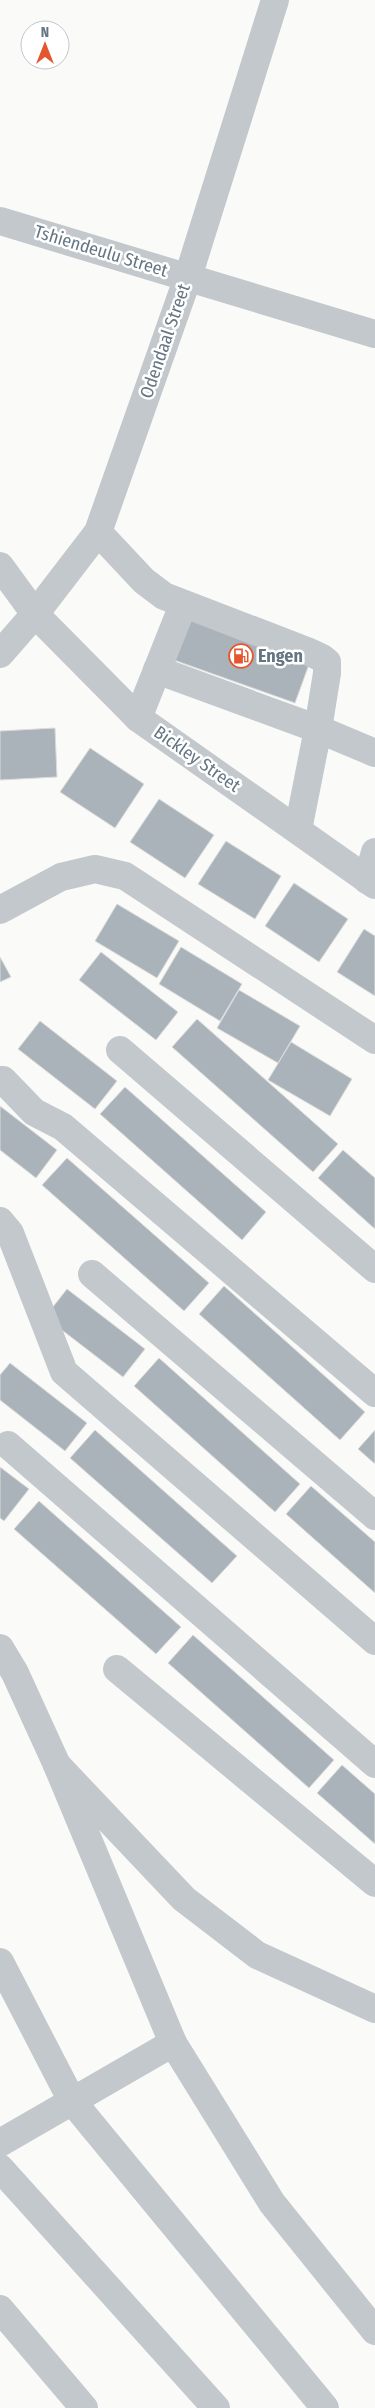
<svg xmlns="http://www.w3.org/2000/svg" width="375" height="2408" viewBox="0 0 375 2408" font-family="'Fira Sans Condensed',sans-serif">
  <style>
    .building { fill: #aab3b9; stroke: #dcdcda }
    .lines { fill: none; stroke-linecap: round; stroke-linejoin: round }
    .minor { stroke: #c3c8cc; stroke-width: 28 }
    .labels { text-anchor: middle; stroke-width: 5; stroke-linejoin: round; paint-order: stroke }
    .street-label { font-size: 18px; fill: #657683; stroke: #fff }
    .poi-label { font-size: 18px; font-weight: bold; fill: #657683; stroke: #fff; text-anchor: start }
  </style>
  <rect width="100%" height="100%" fill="#fafaf8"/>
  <!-- building -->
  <g class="building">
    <path d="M187 615 311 659 295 703 171 659Z"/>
    <path d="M55 728 57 777 0 780V731Z"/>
    <path d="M90 748 144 784 115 828 60 792Z"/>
    <path d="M159 799 214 835 185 878 130 842Z"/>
    <path d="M226 841 281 876 255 919 198 884Z"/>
    <path d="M294 883 348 919 319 962 265 926Z"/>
    <path d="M117 904 179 941 157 978 95 941Z"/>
    <path d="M364 929 375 936V996L337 972Z"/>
    <path d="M181 947 242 984 220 1021 159 984Z"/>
    <path d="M101 952 178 1012 156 1040 79 980Z"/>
    <path d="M0 957 11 977 0 982Z"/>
    <path d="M239 990 300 1026 278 1063 217 1028Z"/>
    <path d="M197 1019 338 1144 313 1172 172 1047Z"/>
    <path d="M40 1021 117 1081 95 1109 18 1049Z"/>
    <path d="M291 1042 352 1079 330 1116 268 1080Z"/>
    <path d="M125 1087 266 1212 242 1240 100 1114Z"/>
    <path d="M0 1106 57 1150 36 1178 0 1150Z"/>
    <path d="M343 1150 375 1178V1229L318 1178Z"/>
    <path d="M67 1158 209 1283 184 1311 42 1185Z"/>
    <path d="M224 1286 365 1412 340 1440 199 1314Z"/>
    <path d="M67 1289 145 1349 123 1377 45 1317Z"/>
    <path d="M159 1358 300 1484 275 1512 134 1386Z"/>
    <path d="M10 1363 87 1423 65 1451 0 1400V1375Z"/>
    <path d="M95 1430 237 1556 212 1583 70 1458Z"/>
    <path d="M375 1430V1464L358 1449Z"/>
    <path d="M0 1467 29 1489 4 1521 0 1518Z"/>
    <path d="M311 1486 375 1542V1593L286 1514Z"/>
    <path d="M39 1501 181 1627 156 1654 14 1529Z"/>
    <path d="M193 1635 334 1760 309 1788 168 1663Z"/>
    <path d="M342 1765 375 1794V1844L317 1793Z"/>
  </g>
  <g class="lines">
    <!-- minor -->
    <g class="minor">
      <path d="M0 221 375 334"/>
      <path d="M98 532 144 581 164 596 307 651 322 658 327 662V673L318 729 298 830"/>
      <path d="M0 566 35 614 138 718 375 885"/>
      <path d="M0 654 35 614 98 532 188 277 275 0"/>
      <path d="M157 670 318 729 375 753"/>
      <path d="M138 718 183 605"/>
      <path d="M367 880 375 852"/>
      <path d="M0 910 61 877 95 869 125 876 375 1040"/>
      <path d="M120 1050 375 1269"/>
      <path d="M0 1080H3L34 1112 63 1127 375 1393"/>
      <path d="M0 1221 10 1233 64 1372 375 1641"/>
      <path d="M92 1274 375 1516"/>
      <path d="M8 1445 375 1764"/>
      <path d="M0 1648 15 1673 57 1765 184 1899 257 1955 375 2009"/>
      <path d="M117 1669 375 1883"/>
      <path d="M57 1765 173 2043 272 2203 375 2331"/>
      <path d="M0 1962 72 2101 325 2408"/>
      <path d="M0 2143 173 2043"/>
      <path d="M0 2168 216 2408"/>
      <path d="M0 2309 84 2408"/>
    </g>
  </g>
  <!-- icons -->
  <defs>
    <g id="fuel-ring" transform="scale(1.25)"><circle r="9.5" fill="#fff" stroke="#e4572e" stroke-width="1.5"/><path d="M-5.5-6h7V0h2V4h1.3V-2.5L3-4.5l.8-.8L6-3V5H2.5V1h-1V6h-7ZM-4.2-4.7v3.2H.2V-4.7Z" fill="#e4572e"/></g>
  </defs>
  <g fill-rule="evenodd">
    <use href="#fuel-ring" x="241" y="656"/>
  </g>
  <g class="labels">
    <!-- street labels -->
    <g class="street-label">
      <text transform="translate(101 251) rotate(17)" y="6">Tshiendeulu Street</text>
      <text transform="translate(165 341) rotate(-71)" y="6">Odendaal Street</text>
      <text transform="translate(197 759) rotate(35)" y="6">Bickley Street</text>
    </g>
    <!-- poi labels -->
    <g class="poi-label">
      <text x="258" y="662">Engen</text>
    </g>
  </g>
  <!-- north arrow -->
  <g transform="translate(45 45)"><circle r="24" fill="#ffffff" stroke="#c1c8cd"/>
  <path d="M0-4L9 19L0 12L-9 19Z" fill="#e4572e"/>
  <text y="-8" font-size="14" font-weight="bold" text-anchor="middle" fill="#657683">N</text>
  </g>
</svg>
